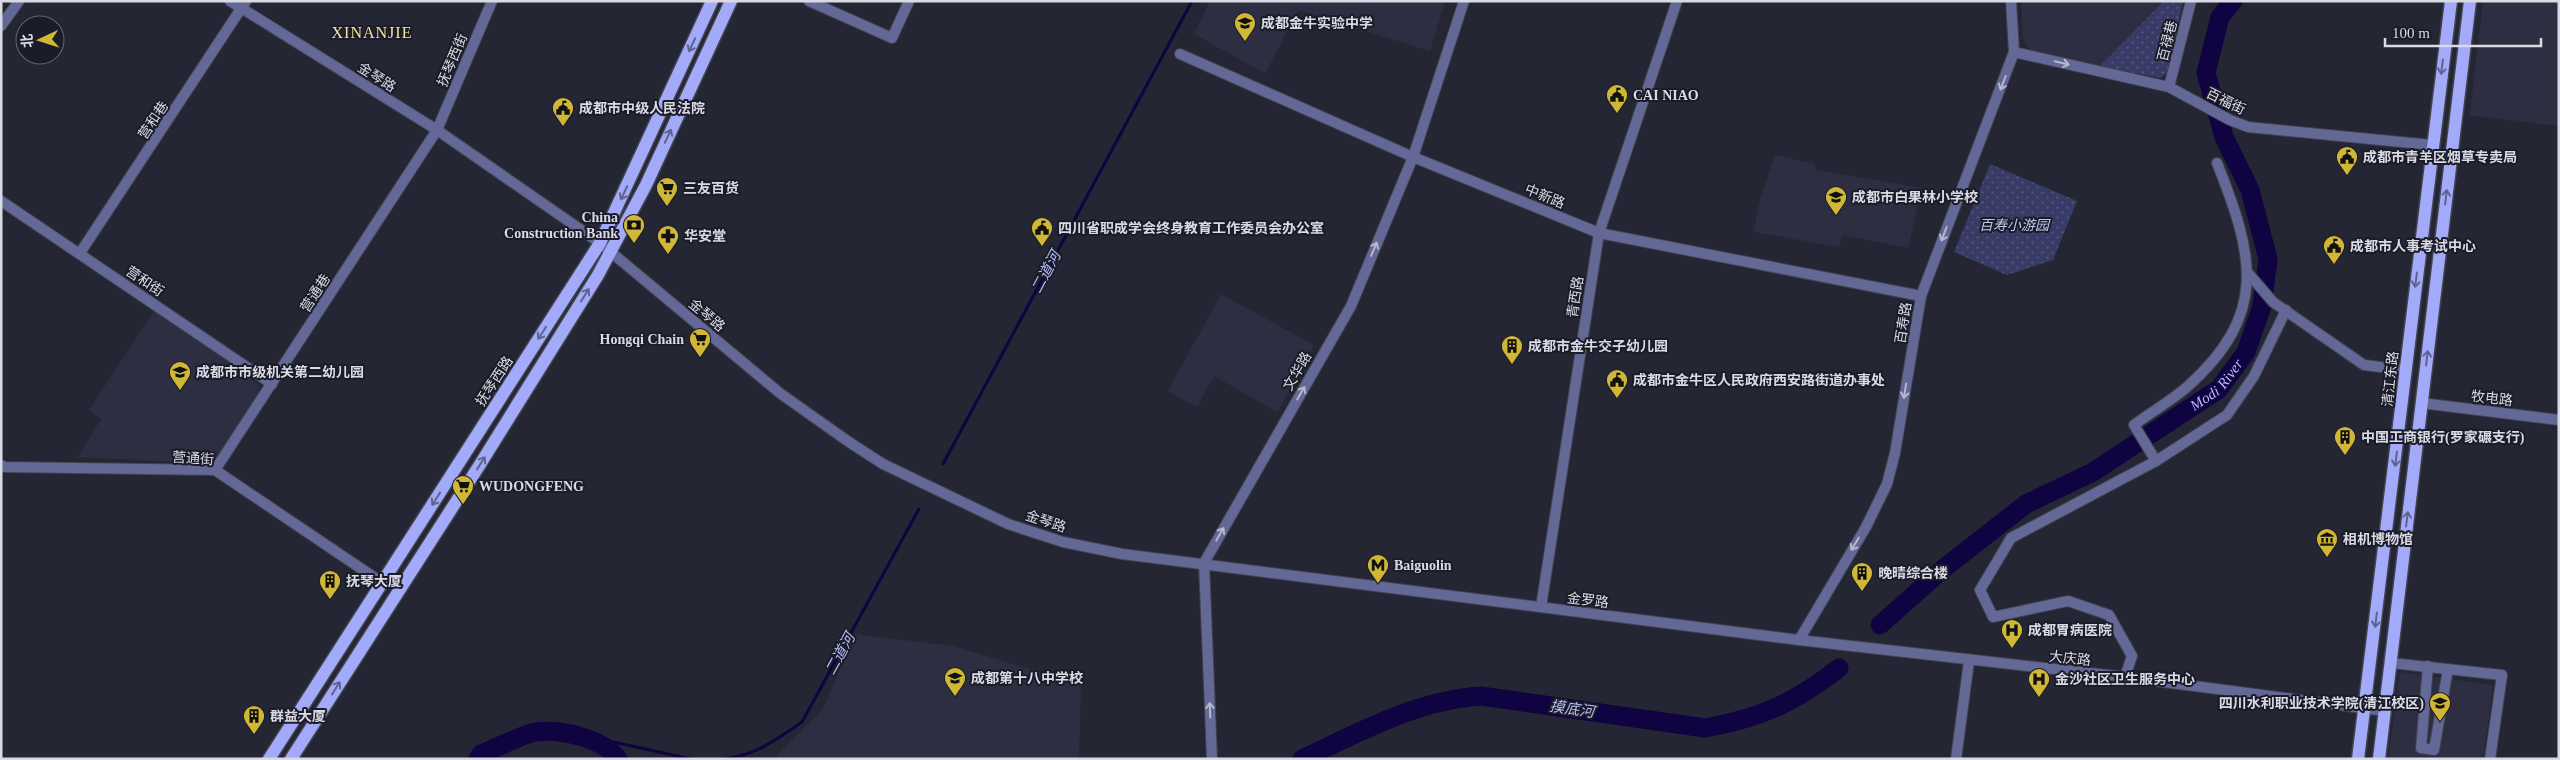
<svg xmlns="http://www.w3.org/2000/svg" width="2560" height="760" viewBox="0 0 2560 760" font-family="'Times New Roman','Noto Sans SC',serif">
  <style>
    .built { fill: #2d2e41 }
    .grass { fill: url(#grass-dots) }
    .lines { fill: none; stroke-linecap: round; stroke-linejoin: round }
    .stream { stroke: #0f0341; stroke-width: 3 }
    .river { stroke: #0f0341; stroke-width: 19 }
    .minor-casing { stroke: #41434f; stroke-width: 12 }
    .tertiary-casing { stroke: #41434f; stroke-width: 12 }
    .primary-casing { stroke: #41434f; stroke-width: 15 }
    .minor { stroke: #636897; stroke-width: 10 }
    .tertiary { stroke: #636897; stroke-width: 10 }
    .primary { stroke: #a3aaf9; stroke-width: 12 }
    .oneway { stroke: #5f6391 }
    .oneway2 { stroke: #b6b8cd }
    .labels { text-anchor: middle; stroke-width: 4; stroke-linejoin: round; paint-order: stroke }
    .poi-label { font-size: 14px; font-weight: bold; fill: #d9dae4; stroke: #1b1c29; text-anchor: start }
    .street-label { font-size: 14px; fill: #d9dae4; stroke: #1b1c29 }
    .park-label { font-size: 14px; font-style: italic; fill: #c3c8ee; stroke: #1b1c29 }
    .water-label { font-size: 15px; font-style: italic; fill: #b6bcf6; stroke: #1b1c29 }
    .quarter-label { font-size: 16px; letter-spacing: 1px; fill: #f7e597; stroke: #1b1c29 }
  </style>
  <defs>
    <pattern id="grass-dots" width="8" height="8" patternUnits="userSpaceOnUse" patternTransform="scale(1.25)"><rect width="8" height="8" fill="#383b65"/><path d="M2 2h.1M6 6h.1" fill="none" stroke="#54577b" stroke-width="1.8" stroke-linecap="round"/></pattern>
  </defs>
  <rect width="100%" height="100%" fill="#242633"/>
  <!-- built -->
  <g class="built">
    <path d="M1210 1H1445L1430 51 1298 10 1265 74 1194 34Z"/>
    <path d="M2021 1H2164L2099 67 2030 50 2023 38Z"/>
    <path d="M2483 1H2559V126L2470 115Z"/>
    <path d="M1775 155 1815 164V170L1922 188 1908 248 1842 235 1839 247 1753 232 1760 200Z"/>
    <path d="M1221 294 1314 345 1278 412 1214 376 1197 407 1168 391Z"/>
    <path d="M156 308 259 385 258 397 214 462 199 463 78 457 101 419 89 410Z"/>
    <path d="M855 634 953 646 1081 685 1079 759H773L823 709Z"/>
    <path d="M2400 672 2493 685 2483 759H2388Z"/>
  </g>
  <!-- grass -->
  <g class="grass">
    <path d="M2164 1H2183L2168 72 2161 78 2099 67Z"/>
    <path d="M1990 164 2077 201 2053 260 2007 275 1954 252Z"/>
  </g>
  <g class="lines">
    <!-- stream -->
    <g class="stream">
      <path d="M943 464 1192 1"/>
      <path d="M577 734 691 759"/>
      <path d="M724 759C756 755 776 740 802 722L919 509"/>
    </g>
    <!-- river -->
    <g class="river">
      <path id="s1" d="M1880 625 1943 569 2026 504 2093 472 2219 389 2246 352 2262 306 2268 259 2250 190 2224 137 2206 73 2220 17 2233 1"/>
      <path d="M478 759 481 754C497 748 520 735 536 732 561 729 603 738 618 759"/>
      <path d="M1302 759C1360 732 1417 700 1481 696L1705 728C1761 718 1794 703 1839 668"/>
    </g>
    <!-- minor casing -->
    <g class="minor-casing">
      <g id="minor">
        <path d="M809 1 892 38 909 1"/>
        <path d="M2014 52 2169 87 2230 120 2248 127 2432 145"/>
        <path d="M1180 54 1413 157 1599 233 1921 296"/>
        <path d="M2169 87 2191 1"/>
        <path d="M1 201 272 384"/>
        <path d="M80 253 246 1"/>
        <path d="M2248 273 2273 302 2364 365 2405 370"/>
        <path d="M2421 403 2559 420"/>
        <path d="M2156 461 2134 425C2151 412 2171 401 2187 387 2269 314 2254 256 2217 163"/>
        <path d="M1 465 5 467 215 470 381 582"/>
        <path d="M215 470 437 130 492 1"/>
        <path d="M1541 607 1599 233 1677 1"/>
        <path d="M1799 640 1866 527 1887 484 1895 453 1921 296 2014 52 2011 1"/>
        <path d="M2391 663 2502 675 2490 759"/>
        <path d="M2428 666 2421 748 2434 750 2448 669"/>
        <path d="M2125 677 2132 656 2109 615 2068 601 1993 617 1980 590 2011 538 2156 461 2227 415 2254 376 2286 310"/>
        <path d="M1212 759 1204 563 1351 306 1413 157 1464 1"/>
        <path d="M1956 759 1969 661"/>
      </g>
    </g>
    <!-- tertiary casing -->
    <g class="tertiary-casing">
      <g id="tertiary">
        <path d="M230 1 437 130 600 243 781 394 849 442 883 464 1008 524 1063 542 1122 554 1799 640 2125 677 2385 711"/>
        <path d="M1 26 19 1"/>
      </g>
    </g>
    <!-- primary casing -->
    <g class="primary-casing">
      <g id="primary">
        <path d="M269 759 600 243 712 1"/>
        <path d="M291 759 479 466 598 275 646 185 731 1"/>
        <path d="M2358 759 2451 1"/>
        <path d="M2379 759 2470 1"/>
      </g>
    </g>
    <!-- minor -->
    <use href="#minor" class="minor"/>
    <!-- tertiary -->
    <use href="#tertiary" class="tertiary"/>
    <!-- primary -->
    <use href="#primary" class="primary"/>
  </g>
  <!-- one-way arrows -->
  <defs><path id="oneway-shaft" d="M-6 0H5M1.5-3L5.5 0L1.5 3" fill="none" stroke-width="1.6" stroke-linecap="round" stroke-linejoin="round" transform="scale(1.25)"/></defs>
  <g class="oneway">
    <use href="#oneway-shaft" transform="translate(692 45) rotate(115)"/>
    <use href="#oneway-shaft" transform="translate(2442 67) rotate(97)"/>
    <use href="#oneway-shaft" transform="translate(668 136) rotate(-65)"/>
    <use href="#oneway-shaft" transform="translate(624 193) rotate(115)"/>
    <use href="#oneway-shaft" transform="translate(2446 197) rotate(-83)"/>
    <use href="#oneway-shaft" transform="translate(2416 280) rotate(97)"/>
    <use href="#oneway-shaft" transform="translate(585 295) rotate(-58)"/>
    <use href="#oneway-shaft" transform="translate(542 333) rotate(123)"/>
    <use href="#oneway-shaft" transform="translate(2427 358) rotate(-83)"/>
    <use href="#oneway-shaft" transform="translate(2396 459) rotate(97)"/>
    <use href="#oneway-shaft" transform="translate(481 463) rotate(-58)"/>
    <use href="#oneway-shaft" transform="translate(436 499) rotate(122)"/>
    <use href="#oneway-shaft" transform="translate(2407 519) rotate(-83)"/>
    <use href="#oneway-shaft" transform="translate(2376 620) rotate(97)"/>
    <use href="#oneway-shaft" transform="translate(336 688) rotate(-58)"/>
  </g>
  <g class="oneway2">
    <use href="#oneway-shaft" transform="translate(2062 63) rotate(13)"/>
    <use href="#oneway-shaft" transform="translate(2003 83) rotate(111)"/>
    <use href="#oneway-shaft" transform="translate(1944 234) rotate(111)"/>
    <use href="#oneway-shaft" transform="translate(1374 249) rotate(-67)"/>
    <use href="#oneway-shaft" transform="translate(1905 391) rotate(99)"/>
    <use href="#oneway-shaft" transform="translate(1301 393) rotate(-60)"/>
    <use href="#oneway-shaft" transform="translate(1220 534) rotate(-60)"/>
    <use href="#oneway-shaft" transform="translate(1855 544) rotate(121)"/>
    <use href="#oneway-shaft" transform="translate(1210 710) rotate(-92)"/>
  </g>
  <!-- icons -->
  <defs>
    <g id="school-pin" transform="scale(1.125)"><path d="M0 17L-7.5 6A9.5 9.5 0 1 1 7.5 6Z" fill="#d1b736" stroke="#1b1c29"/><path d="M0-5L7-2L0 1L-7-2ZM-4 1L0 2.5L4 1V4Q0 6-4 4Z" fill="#111"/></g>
    <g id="civic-pin" transform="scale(1.125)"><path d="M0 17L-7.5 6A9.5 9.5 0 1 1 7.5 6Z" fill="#d1b736" stroke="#1b1c29"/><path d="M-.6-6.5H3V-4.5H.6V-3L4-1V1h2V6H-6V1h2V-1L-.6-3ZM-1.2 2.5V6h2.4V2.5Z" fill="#111"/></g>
    <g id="supermarket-pin" transform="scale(1.125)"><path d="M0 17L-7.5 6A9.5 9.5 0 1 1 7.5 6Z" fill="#d1b736" stroke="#1b1c29"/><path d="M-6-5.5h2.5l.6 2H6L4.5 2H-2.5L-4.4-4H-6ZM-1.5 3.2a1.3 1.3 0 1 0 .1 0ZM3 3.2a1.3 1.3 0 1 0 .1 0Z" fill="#111"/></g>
    <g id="bank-pin" transform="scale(1.125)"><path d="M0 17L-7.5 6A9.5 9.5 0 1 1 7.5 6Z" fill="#d1b736" stroke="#1b1c29"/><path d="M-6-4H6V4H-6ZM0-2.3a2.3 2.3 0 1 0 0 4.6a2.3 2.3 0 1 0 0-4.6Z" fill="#111"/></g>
    <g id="pharmacy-pin" transform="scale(1.125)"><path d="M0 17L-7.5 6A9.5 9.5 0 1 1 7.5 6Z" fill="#d1b736" stroke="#1b1c29"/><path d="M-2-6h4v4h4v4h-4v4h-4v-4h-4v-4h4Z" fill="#111"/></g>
    <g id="building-pin" transform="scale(1.125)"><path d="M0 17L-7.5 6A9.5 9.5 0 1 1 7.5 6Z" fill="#d1b736" stroke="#1b1c29"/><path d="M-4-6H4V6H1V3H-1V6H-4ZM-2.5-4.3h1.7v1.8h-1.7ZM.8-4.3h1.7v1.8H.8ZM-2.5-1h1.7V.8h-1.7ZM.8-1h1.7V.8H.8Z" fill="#111"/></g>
    <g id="museum-pin" transform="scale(1.125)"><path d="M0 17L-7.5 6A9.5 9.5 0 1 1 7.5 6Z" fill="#d1b736" stroke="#1b1c29"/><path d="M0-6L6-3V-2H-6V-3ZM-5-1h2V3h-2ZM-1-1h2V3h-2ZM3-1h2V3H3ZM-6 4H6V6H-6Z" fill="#111"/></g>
    <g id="metro-pin" transform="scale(1.125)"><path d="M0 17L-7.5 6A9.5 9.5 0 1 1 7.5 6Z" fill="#d1b736" stroke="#1b1c29"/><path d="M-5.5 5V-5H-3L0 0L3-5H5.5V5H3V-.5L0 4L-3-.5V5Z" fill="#111"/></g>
    <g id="hospital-pin" transform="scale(1.125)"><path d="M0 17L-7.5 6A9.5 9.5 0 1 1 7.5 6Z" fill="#d1b736" stroke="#1b1c29"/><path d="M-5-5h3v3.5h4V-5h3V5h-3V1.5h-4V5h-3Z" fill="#111"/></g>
    <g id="university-pin" transform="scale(1.125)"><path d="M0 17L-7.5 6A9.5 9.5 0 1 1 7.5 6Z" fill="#d1b736" stroke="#1b1c29"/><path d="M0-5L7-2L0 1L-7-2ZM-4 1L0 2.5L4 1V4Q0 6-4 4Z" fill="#111"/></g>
  </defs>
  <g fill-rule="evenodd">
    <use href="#school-pin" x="1245" y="23"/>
    <use href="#civic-pin" x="1617" y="95"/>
    <use href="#civic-pin" x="563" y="108"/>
    <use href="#civic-pin" x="2347" y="157"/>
    <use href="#supermarket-pin" x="667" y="188"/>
    <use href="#school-pin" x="1836" y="197"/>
    <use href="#bank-pin" x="634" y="225"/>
    <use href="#civic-pin" x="1042" y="228"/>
    <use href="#pharmacy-pin" x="668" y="236"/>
    <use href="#civic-pin" x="2334" y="246"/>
    <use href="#supermarket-pin" x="700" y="339"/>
    <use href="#building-pin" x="1512" y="346"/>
    <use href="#school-pin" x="180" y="372"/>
    <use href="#civic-pin" x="1617" y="380"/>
    <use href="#building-pin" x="2345" y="437"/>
    <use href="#supermarket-pin" x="463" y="486"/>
    <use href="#museum-pin" x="2327" y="539"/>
    <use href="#metro-pin" x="1378" y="565"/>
    <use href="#building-pin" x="1862" y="573"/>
    <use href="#building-pin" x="330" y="581"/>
    <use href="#hospital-pin" x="2012" y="630"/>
    <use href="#school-pin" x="955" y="678"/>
    <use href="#hospital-pin" x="2039" y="679"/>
    <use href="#university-pin" x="2440" y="703"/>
    <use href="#building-pin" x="254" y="716"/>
  </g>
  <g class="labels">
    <!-- poi labels -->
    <g class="poi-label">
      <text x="1261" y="28">成都金牛实验中学</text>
      <text x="1633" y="100">CAI NIAO</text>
      <text x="579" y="113">成都市中级人民法院</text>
      <text x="2363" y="162">成都市青羊区烟草专卖局</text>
      <text x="683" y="193">三友百货</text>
      <text x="1852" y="202">成都市白果林小学校</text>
      <text x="618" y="222" text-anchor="end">China<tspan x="618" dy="16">Construction Bank</tspan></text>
      <text x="1058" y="233">四川省职成学会终身教育工作委员会办公室</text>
      <text x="684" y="241">华安堂</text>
      <text x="2350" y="251">成都市人事考试中心</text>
      <text x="684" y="344" text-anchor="end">Hongqi Chain</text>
      <text x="1528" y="351">成都市金牛交子幼儿园</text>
      <text x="196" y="377">成都市市级机关第二幼儿园</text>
      <text x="1633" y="385">成都市金牛区人民政府西安路街道办事处</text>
      <text x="2361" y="442">中国工商银行(罗家碾支行)</text>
      <text x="479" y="491">WUDONGFENG</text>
      <text x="2343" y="544">相机博物馆</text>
      <text x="1394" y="570">Baiguolin</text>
      <text x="1878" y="578">晚晴综合楼</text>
      <text x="346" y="586">抚琴大厦</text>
      <text x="2028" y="635">成都胃病医院</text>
      <text x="971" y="683">成都第十八中学校</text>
      <text x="2055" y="684">金沙社区卫生服务中心</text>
      <text x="2424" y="708" text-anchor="end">四川水利职业技术学院(清江校区)</text>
      <text x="270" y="721">群益大厦</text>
    </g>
    <!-- street labels -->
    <g class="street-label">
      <text transform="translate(2167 41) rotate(-76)" y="5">百禄巷</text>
      <text transform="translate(452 60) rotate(-67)" y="5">抚琴西街</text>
      <text transform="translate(377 77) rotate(32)" y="5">金琴路</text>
      <text transform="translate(2226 101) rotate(26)" y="5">百福街</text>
      <text transform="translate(153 120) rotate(-56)" y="5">营和巷</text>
      <text transform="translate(1545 196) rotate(22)" y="5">中新路</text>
      <text transform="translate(145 281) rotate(34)" y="5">营和街</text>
      <text transform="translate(315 293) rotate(-57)" y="5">营通巷</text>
      <text transform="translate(1575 297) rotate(-81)" y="5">青西路</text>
      <text transform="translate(707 315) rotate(40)" y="5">金琴路</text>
      <text transform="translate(1903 323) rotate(-81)" y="5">百寿路</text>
      <text transform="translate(1297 371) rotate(-60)" y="5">文华路</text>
      <text transform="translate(2390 379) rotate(-84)" y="5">清江东路</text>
      <text transform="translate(494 381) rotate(-57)" y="5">抚琴西路</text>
      <text transform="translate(2492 398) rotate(7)" y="5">牧电路</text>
      <text transform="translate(193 458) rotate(4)" y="5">营通街</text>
      <text transform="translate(1046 521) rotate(18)" y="5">金琴路</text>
      <text transform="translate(1588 600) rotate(7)" y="5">金罗路</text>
      <text transform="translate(2070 658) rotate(6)" y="5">大庆路</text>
    </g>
    <!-- park labels -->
    <g class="park-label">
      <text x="2014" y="230">百寿小游园</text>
    </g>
    <!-- water labels -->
    <g class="water-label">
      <text transform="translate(1046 272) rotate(-62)" y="5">二道河</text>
      <text dy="5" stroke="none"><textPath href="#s1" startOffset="416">Modi River</textPath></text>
      <text transform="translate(840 654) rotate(-61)" y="5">二道河</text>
      <text transform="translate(1572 709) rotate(8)" y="5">摸底河</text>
    </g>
    <!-- quarter labels -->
    <g class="quarter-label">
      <text x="372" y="38">XINANJIE</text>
    </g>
  </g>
  <!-- border -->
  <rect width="2560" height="760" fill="none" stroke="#d9dae4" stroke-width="5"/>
  <!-- north arrow -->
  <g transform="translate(40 40) rotate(266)"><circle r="24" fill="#1b1c29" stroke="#676874"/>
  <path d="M0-4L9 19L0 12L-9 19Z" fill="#d1b736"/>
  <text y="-8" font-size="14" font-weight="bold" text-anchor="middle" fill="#d9dae4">北</text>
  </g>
  <!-- scale -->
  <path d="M2385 38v8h156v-8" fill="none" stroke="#d9dae4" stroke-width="2.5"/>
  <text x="2392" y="38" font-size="15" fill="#d9dae4" stroke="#1b1c29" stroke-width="4" paint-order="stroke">100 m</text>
</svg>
